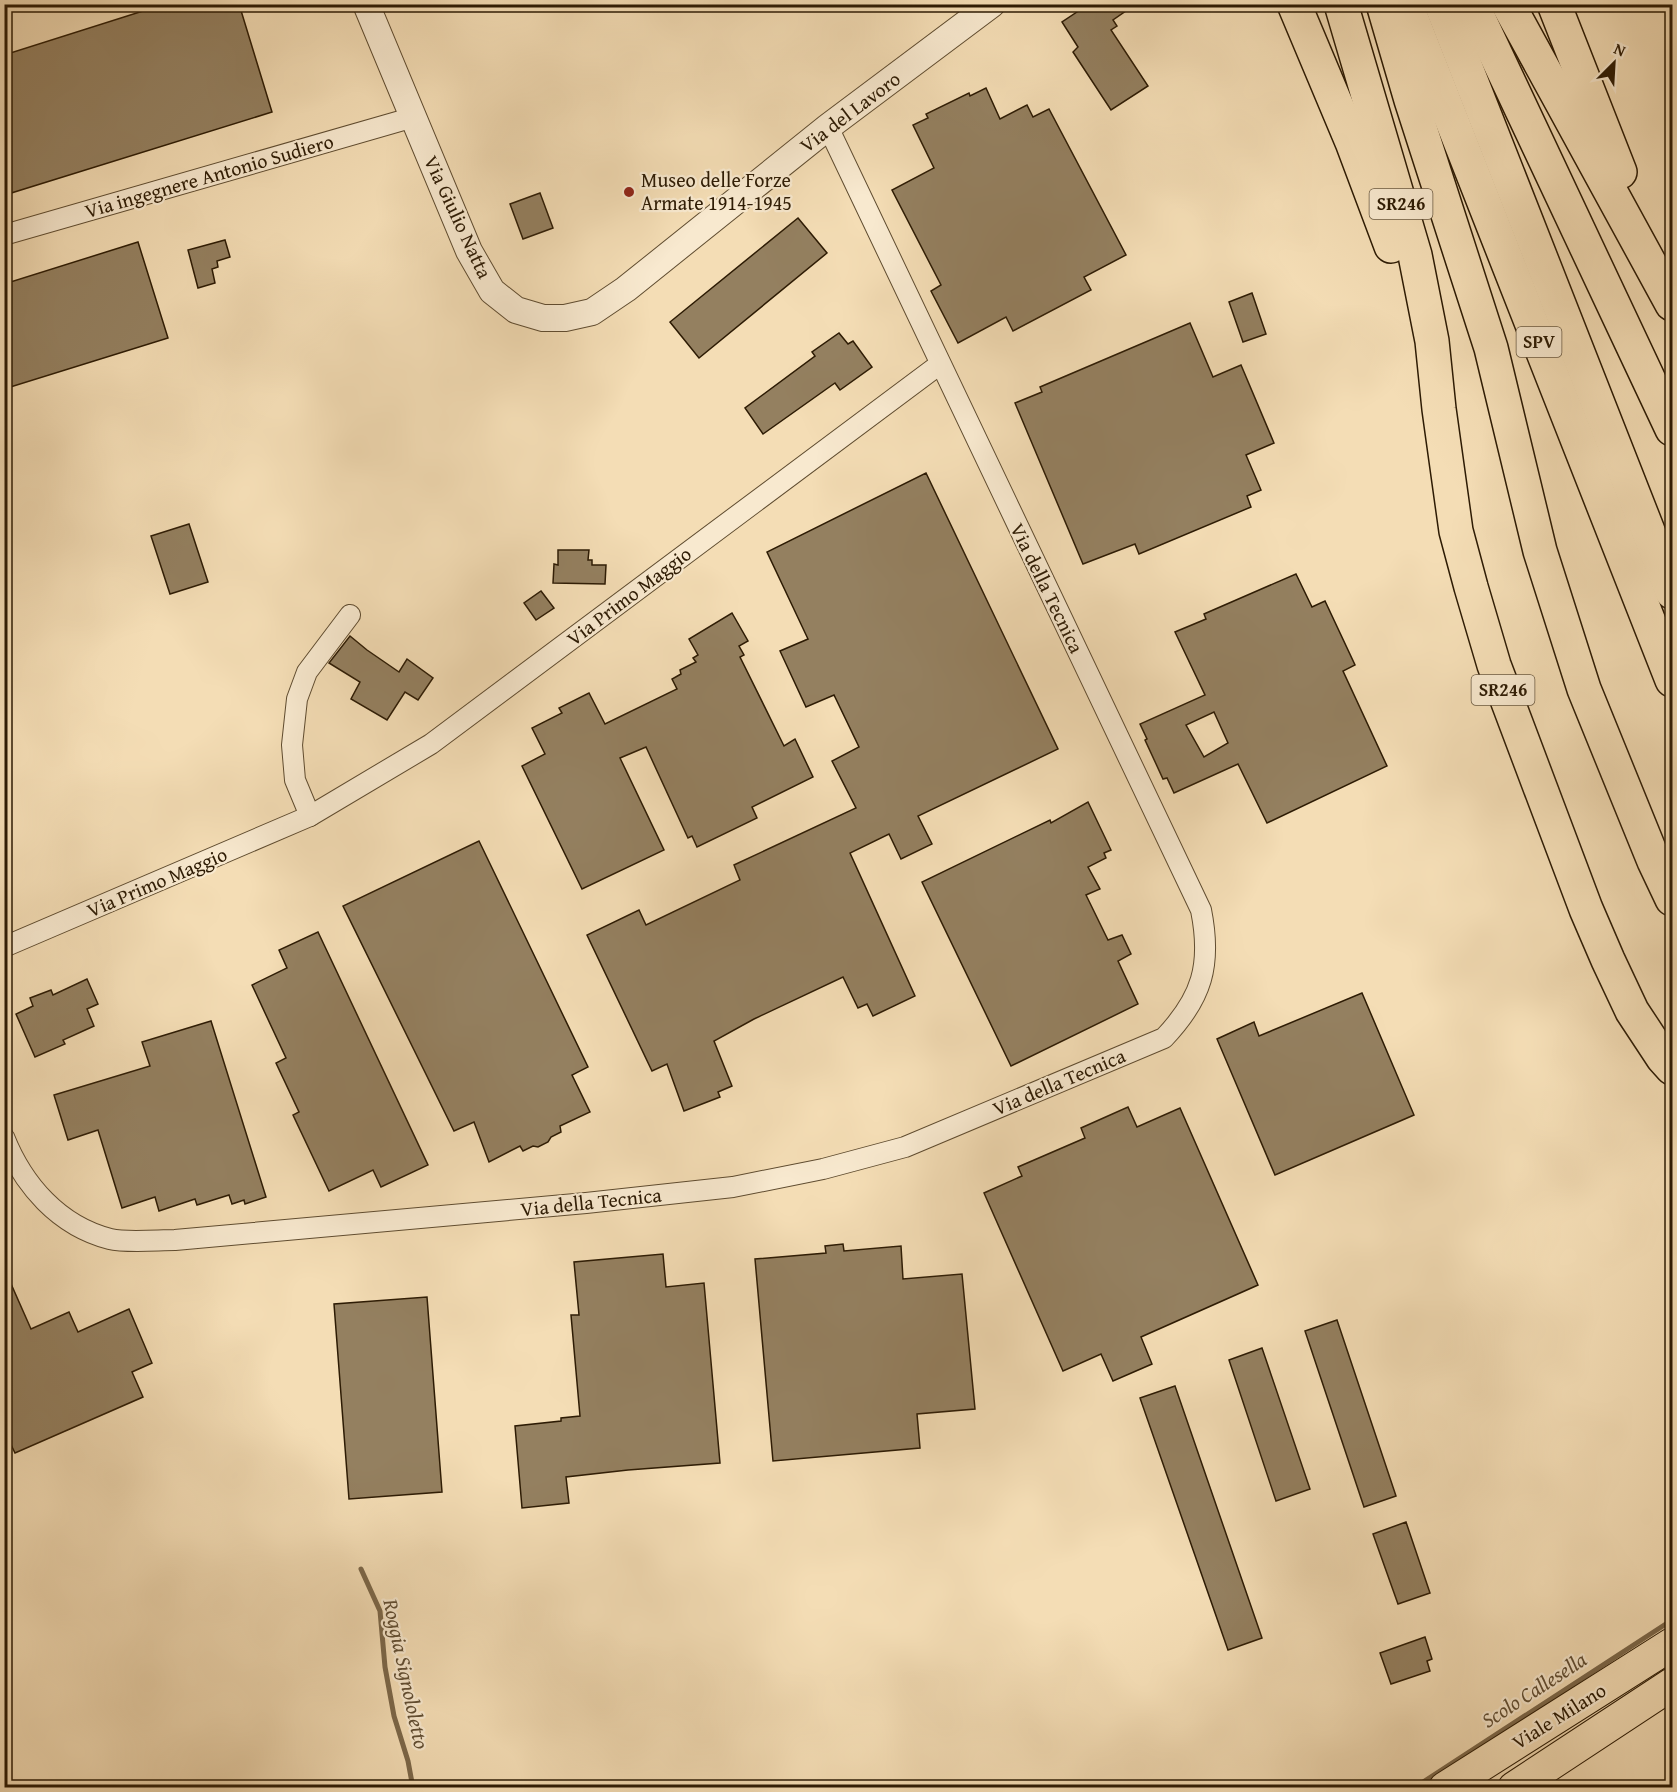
<svg xmlns="http://www.w3.org/2000/svg" width="1677" height="1792" viewBox="0 0 1677 1792" font-family="'Gentium Book Plus',serif">
  <style>
    .lines { fill: none; stroke-linecap: round; stroke-linejoin: round }
    .stream { stroke: #7c684a; stroke-width: 5 }
    .building { fill: #948060; stroke: #2d1b04; stroke-width: 1.5; fill-rule: evenodd }
    .minor-casing { stroke: #5f4c30; stroke-width: 22 }
    .tertiary-casing { stroke: #5f4c30; stroke-width: 28 }
    .primary-casing { stroke: #2d1b04; stroke-width: 34 }
    .trunk-casing { stroke: #2d1b04; stroke-width: 36 }
    .motorway-casing { stroke: #2d1b04; stroke-width: 36 }
    .minor { stroke: #f8e9cf; stroke-width: 20 }
    .tertiary { stroke: #f8e9cf; stroke-width: 26 }
    .primary { stroke: #f4ddb5; stroke-width: 32 }
    .trunk { stroke: #f4ddb5; stroke-width: 33 }
    .motorway { stroke: #f4ddb5; stroke-width: 33 }
    .poi-dot { fill: #8f2418; stroke: #f8e9cf; stroke-width: 2 }
    .labels { text-anchor: middle; stroke-width: 4.5; stroke-linejoin: round; paint-order: stroke }
    .shield { fill: #f8e9cf; stroke: #6a5941; stroke-width: 1.5 }
    .shield-label { font-size: 18px; font-weight: bold; fill: #2d1b04 }
    .street-label { font-size: 20px; fill: #2d1b04; stroke: #f8e9cf }
    .poi-label { font-size: 20px; fill: #2d1b04; stroke: #f8e9cf; text-anchor: start }
    .water-label { font-size: 21px; font-style: italic; fill: #614e33; stroke: #f8e9cf }
  </style>
  <rect width="100%" height="100%" fill="#f4ddb5"/>
  <filter id="stains"><feTurbulence type="fractalNoise" baseFrequency=".00333" numOctaves="4"/><feColorMatrix values="0 0 0 0 .2 0 0 0 0 .09 0 0 0 0 .02 0 0 0 .5 -.17"/></filter>
  <radialGradient id="worn" r=".72"><stop offset=".6" stop-color="#630" stop-opacity="0"/><stop offset="1" stop-color="#630" stop-opacity=".3"/></radialGradient>
  <g class="lines">
    <!-- stream -->
    <g class="stream">
      <path d="M361 1569 380 1611 385 1667 394 1716 408 1761 413 1788"/>
      <path d="M1414 1788 1672 1620"/>
    </g>
  </g>
  <!-- building -->
  <g class="building">
    <path d="M165 4H239L272 112 8 194 4 183V55Z"/>
    <path d="M1089 4H1136L1113 20 1117 26 1111 30 1148 86 1111 110 1073 52 1078 47 1062 22Z"/>
    <path d="M986 88 1000 119 1027 105 1033 117 1049 109 1126 255 1084 277 1091 290 1013 331 1006 317 958 343 931 291 941 285 892 190 934 168 913 125 928 118 926 114 969 93 970 96Z"/>
    <path d="M540 193 553 228 523 239 510 204Z"/>
    <path d="M798 218 827 253 699 358 670 322Z"/>
    <path d="M225 240 230 257 217 261 218 267 212 269 215 283 198 288 188 250Z"/>
    <path d="M138 242 168 338 4 389V284Z"/>
    <path d="M1252 293 1266 334 1243 342 1229 302Z"/>
    <path d="M1190 323 1213 377 1241 365 1274 443 1246 455 1261 490 1247 496 1251 507 1139 554 1135 544 1083 564 1015 403 1042 392 1040 387Z"/>
    <path d="M839 333 848 344 853 341 872 367 840 390 835 383 763 434 745 408 815 356 812 352Z"/>
    <path d="M926 473 1058 749 918 816 932 844 901 859 889 834 850 853 915 996 873 1016 867 1004 858 1008 843 977 754 1019 714 1041 732 1086 718 1092 720 1097 684 1111 667 1064 652 1071 587 935 639 910 646 925 740 880 734 865 856 808 832 761 859 747 834 695 806 707 780 651 808 639 767 552Z"/>
    <path d="M189 524 208 582 170 594 151 536Z"/>
    <path d="M558 550H589L588 560H592V565H606L605 584 553 583 554 564 558 565Z"/>
    <path d="M1296 574 1312 607 1325 601 1355 665 1343 671 1387 766 1267 823 1238 764 1174 793 1167 778 1163 779 1145 740 1147 739 1140 724 1205 695 1175 632 1206 619 1204 614ZM1214 712 1228 743 1204 757 1186 725Z"/>
    <path d="M541 591 554 608 536 620 524 603Z"/>
    <path d="M732 613 748 641 739 646 744 655 740 657 784 746 795 739 813 777 752 807 757 818 697 847 692 836 688 838 646 747 620 758 664 850 582 889 522 766 545 754 532 728 562 713 559 708 589 693 605 724 677 689 672 679 681 674 680 670 696 662 693 658 698 655 689 639Z"/>
    <path d="M350 636 367 650 399 672 407 659 433 678 418 700 405 692 387 720 351 699 360 682 329 663Z"/>
    <path d="M1088 802 1111 850 1104 853 1106 858 1088 867 1100 889 1086 895 1108 940 1122 935 1131 954 1118 961 1138 1004 1011 1066 922 882 1050 820 1051 823Z"/>
    <path d="M479 841 588 1067 572 1075 590 1112 560 1126 561 1132 551 1137 548 1142 538 1147 533 1146 523 1151 520 1146 489 1162 474 1122 454 1131 343 906Z"/>
    <path d="M318 932 428 1165 381 1187 373 1170 329 1191 293 1115 299 1112 276 1063 286 1058 252 985 287 968 279 950Z"/>
    <path d="M87 979 98 1004 87 1009 94 1026 63 1040 65 1044 35 1057 16 1014 33 1006 30 998 51 990 53 995Z"/>
    <path d="M1362 993 1414 1115 1275 1175 1217 1039 1254 1022 1259 1036Z"/>
    <path d="M211 1021 266 1197 245 1204 244 1200 232 1204 229 1195 197 1205 195 1199 159 1211 155 1197 122 1208 98 1130 68 1140 54 1095 150 1066 142 1042Z"/>
    <path d="M1128 1107 1137 1127 1180 1108 1258 1285 1141 1337 1152 1364 1113 1381 1101 1354 1063 1371 984 1193 1022 1176 1018 1167 1085 1138 1081 1128Z"/>
    <path d="M843 1244 844 1251 901 1246 903 1279 962 1274 975 1409 917 1414 920 1448 773 1461 755 1259 826 1253 825 1246Z"/>
    <path d="M663 1254 666 1287 704 1283 720 1463 628 1470 566 1477 569 1503 522 1508 515 1426 561 1421V1418L580 1416 571 1315H579L574 1262Z"/>
    <path d="M4 1268 31 1329 69 1312 78 1332 129 1309 152 1363 132 1372 143 1397 15 1453 4 1430Z"/>
    <path d="M427 1297 442 1492 349 1499 334 1304Z"/>
    <path d="M1337 1320 1396 1496 1364 1507 1305 1331Z"/>
    <path d="M1262 1348 1310 1489 1276 1501 1229 1360Z"/>
    <path d="M1175 1386 1262 1638 1228 1650 1140 1398Z"/>
    <path d="M1406 1522 1430 1593 1398 1604 1373 1534Z"/>
    <path d="M1425 1637 1432 1659 1427 1661 1430 1671 1391 1684 1380 1653Z"/>
  </g>
  <g class="lines">
    <!-- minor casing -->
    <g class="minor-casing">
      <g id="minor">
        <path d="M4 235 414 117"/>
        <path d="M310 816 295 780 292 745 297 699 307 672 350 615"/>
        <path d="M4 947 310 816 431 744 940 364"/>
        <path d="M4 1137C23 1185 59 1226 110 1239 126 1243 158 1240 175 1240L586 1203 733 1187 823 1169 905 1147 1164 1038C1202 998 1212 965 1201 910L828 127"/>
      </g>
    </g>
    <!-- tertiary casing -->
    <g class="tertiary-casing">
      <path id="tertiary" d="M366 4 469 251 492 291 516 310 543 318H565L592 312 626 289 828 127 992 4"/>
    </g>
    <!-- primary casing -->
    <g class="primary-casing">
      <g id="primary">
        <path d="M1445 1788 1672 1644"/>
        <path d="M1514 1788 1672 1684"/>
      </g>
    </g>
    <!-- trunk casing -->
    <g class="trunk-casing">
      <g id="trunk">
        <path d="M1294 4 1352 142 1391 246"/>
        <path d="M1341 4 1415 255 1432 341 1439 409 1456 531 1471 587 1494 665 1586 909 1608 960 1632 1011 1663 1058 1672 1068"/>
        <path d="M1508 4 1672 304"/>
        <path d="M1554 4 1620 172"/>
      </g>
    </g>
    <!-- motorway casing -->
    <g class="motorway-casing">
      <g id="motorway">
        <path d="M1383 4 1411 100 1491 348 1540 551 1584 689 1654 861 1672 899"/>
        <path d="M1406 4 1672 680"/>
        <path d="M1441 4 1672 592"/>
        <path d="M1472 4 1672 429"/>
      </g>
    </g>
    <!-- minor -->
    <use href="#minor" class="minor"/>
    <!-- tertiary -->
    <use href="#tertiary" class="tertiary"/>
    <!-- primary -->
    <use href="#primary" class="primary"/>
    <!-- trunk -->
    <use href="#trunk" class="trunk"/>
    <!-- motorway -->
    <use href="#motorway" class="motorway"/>
  </g>
  <!-- markers -->
  <circle class="poi-dot" cx="629" cy="192" r="6"/>
  <g class="labels">
    <!-- shield labels -->
    <g class="shield">
      <rect x="1369.5" y="189" width="63" height="30" rx="4.5"/>
      <rect x="1516.5" y="327" width="45" height="30" rx="4.5"/>
      <rect x="1471.5" y="675" width="63" height="30" rx="4.5"/>
    </g>
    <g class="shield-label">
      <text x="1401" y="210">SR246</text>
      <text x="1539" y="348">SPV</text>
      <text x="1503" y="696">SR246</text>
    </g>
    <!-- street labels -->
    <g class="street-label">
      <text transform="translate(850 112) rotate(-37)" y="7">Via del Lavoro</text>
      <text transform="translate(209 176) rotate(-16)" y="7">Via ingegnere Antonio Sudiero</text>
      <text transform="translate(458 217) rotate(65)" y="7">Via Giulio Natta</text>
      <text transform="translate(1047 588) rotate(64)" y="7">Via della Tecnica</text>
      <text transform="translate(629 596) rotate(-37)" y="7">Via Primo Maggio</text>
      <text transform="translate(157 882) rotate(-23)" y="7">Via Primo Maggio</text>
      <text transform="translate(1059 1082) rotate(-23)" y="7">Via della Tecnica</text>
      <text transform="translate(591 1202) rotate(-6)" y="7">Via della Tecnica</text>
      <text transform="translate(1559 1716) rotate(-32)" y="7">Viale Milano</text>
    </g>
    <!-- poi labels -->
    <g class="poi-label">
      <text x="641" y="187">Museo delle Forze<tspan x="641" dy="23">Armate 1914-1945</tspan></text>
    </g>
    <!-- water labels -->
    <g class="water-label">
      <text transform="translate(406 1674) rotate(78)" y="7">Roggia Signololetto</text>
      <text transform="translate(1534 1690) rotate(-33)" y="7">Scolo Callesella</text>
    </g>
  </g>
  <!-- margin -->
  <rect width="1677" height="1792" fill="none" stroke="#f4ddb5" stroke-width="24"/>
  <rect x="6" y="6" width="1665" height="1780" fill="none" stroke="#2d1b04" stroke-width="3"/>
  <rect x="12" y="12" width="1653" height="1768" fill="none" stroke="#2d1b04" stroke-width="1.5"/>
  <!-- north arrow -->
  <g transform="translate(1614 63) rotate(24)" stroke="#f8e9cf" stroke-width="4.5" paint-order="stroke">
  <path d="M0-4.5L10 22L0 15L-10 22Z" fill="#2d1b04"/>
  <text y="-9" font-size="16" font-weight="bold" text-anchor="middle" fill="#2d1b04">N</text>
  </g>
  <rect width="100%" height="100%" filter="url(#stains)"/>
  <rect width="100%" height="100%" fill="url(#worn)"/>
</svg>
